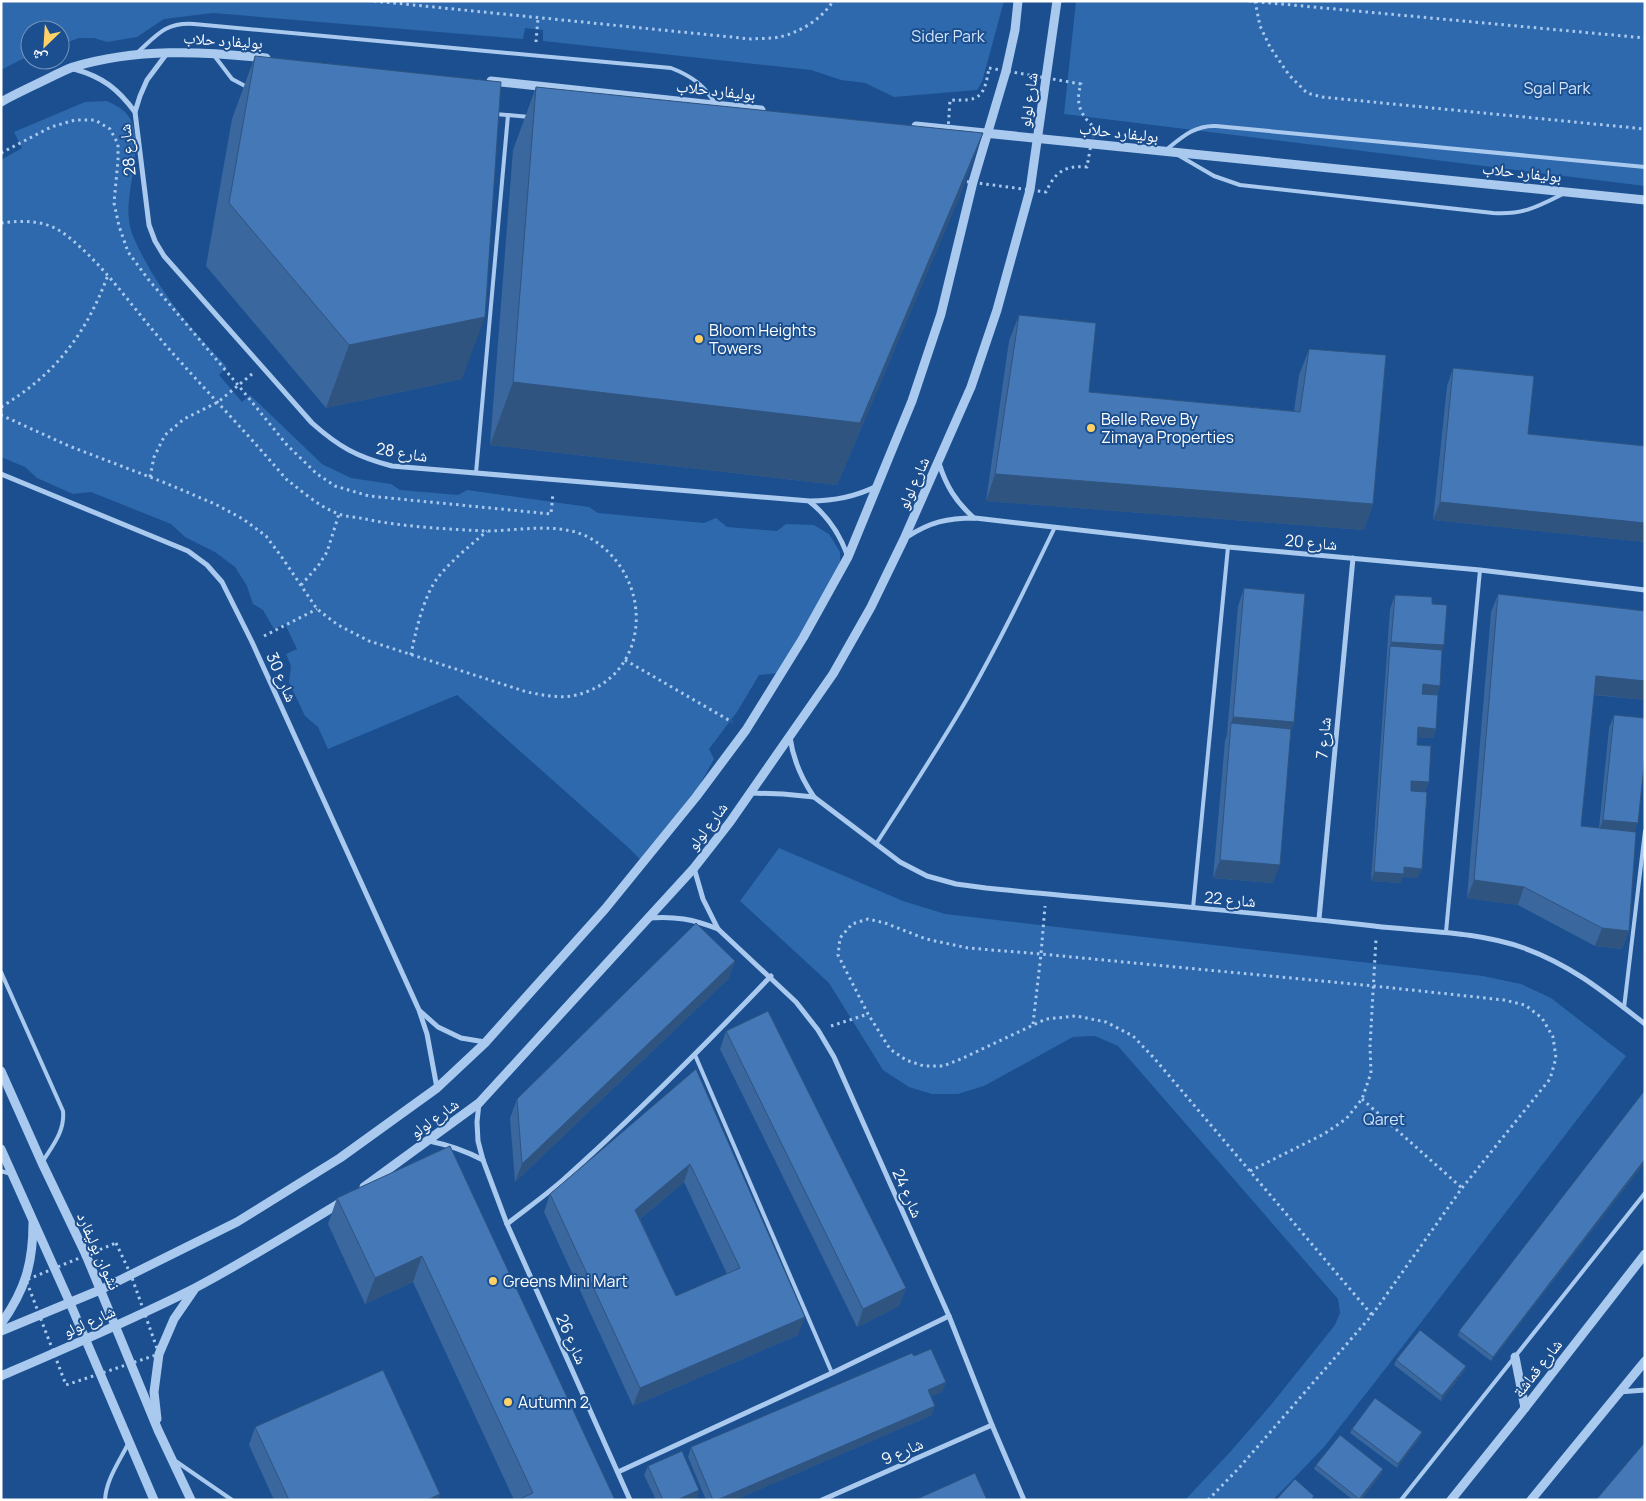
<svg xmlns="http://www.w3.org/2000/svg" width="1646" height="1501" viewBox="0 0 1646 1501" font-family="Manrope,'Noto Naskh Arabic',sans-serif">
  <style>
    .green { fill: #2e69ad }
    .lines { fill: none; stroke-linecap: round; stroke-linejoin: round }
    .path { stroke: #a9c9ee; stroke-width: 3; stroke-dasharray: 2.5 4; stroke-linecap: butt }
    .service { stroke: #a9c9ee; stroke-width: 4 }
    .minor { stroke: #a9c9ee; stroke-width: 5 }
    .tertiary { stroke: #a9c9ee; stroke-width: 9 }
    .wall { fill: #3a679d; fill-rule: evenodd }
    .shaded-wall { fill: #305480 }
    .building { fill: #4478b7; stroke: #305480; fill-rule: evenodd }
    .poi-dot { fill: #ffd166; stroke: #1b4f8f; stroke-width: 2 }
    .labels { text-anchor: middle; stroke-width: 4; stroke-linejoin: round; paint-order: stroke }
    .park-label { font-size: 16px; fill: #cfe3fa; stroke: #1b4f8f }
    .street-label { font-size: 16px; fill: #fff; stroke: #1b4f8f }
    .poi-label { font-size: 16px; fill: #fff; stroke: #1b4f8f; text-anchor: start }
  </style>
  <rect width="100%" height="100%" fill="#1b4f8f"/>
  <!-- green -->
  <g class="green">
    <path d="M1 1H1004L982 82 977 90 894 97 865 83 841 80 811 70 543 41V30L525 28 523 39 213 13 164 19 137 37 107 42 94 38H79L60 45V30H30V55L1 70Z"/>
    <path d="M1076 1H1645V186L1064 114Z"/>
    <path d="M107 101C111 103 116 105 120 108 152 129 124 188 129 220 130 232 137 245 142 255 164 298 195 333 227 367L219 375 242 402 250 395 322 464 351 478 391 484 400 490 458 495 467 490 589 507 598 513 704 523 716 518 727 527 777 531 786 524 814 525 829 534 840 552V570L779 673 759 675 737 712 709 749 714 759 699 786 640 859 630 849 457 695 328 749 318 727 305 716 289 682 291 666 286 654 297 649 285 624 274 629 263 610 253 604 247 586 235 567 215 552 185 537 171 524 91 492 73 494 37 478 25 467 1 457V160L22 148 14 132 85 102Z"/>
    <path d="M779 848 903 901 945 914 1483 976 1521 984 1551 998 1626 1056 1379 1377 1324 1447 1273 1500H1185L1231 1451 1270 1406 1335 1325 1340 1313 1338 1299 1118 1046 1095 1036 1073 1037 984 1086 958 1094H932L909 1087 883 1070 829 983 740 901Z"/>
  </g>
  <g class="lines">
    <!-- path -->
    <g class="path">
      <path d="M374 1 751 39C760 38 770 39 779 37 799 33 822 19 833 1"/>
      <path d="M1249 1 1645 38"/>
      <path d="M1255 1 1260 26 1270 47 1289 75 1307 93 1322 97 1645 129"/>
      <path d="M536 42 538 18"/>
      <path d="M989 68 1081 84C1075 102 1080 115 1094 127L1087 167C1065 165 1055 172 1046 192L962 181C960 170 956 164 946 160L950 100C980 101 984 98 989 68Z"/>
      <path d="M1 153 51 127 75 120H95L110 129 118 144V160L114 203 119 226 128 252 148 279 238 385 287 445 317 474 335 486 369 496 551 514 553 493"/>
      <path d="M1 223C24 220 47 220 66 235 102 263 127 300 156 334 198 383 244 429 286 479 302 491 319 507 339 514 347 517 357 517 365 519 404 527 446 529 486 531 523 531 567 519 599 544 656 587 648 681 572 696 557 698 542 695 527 692L369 641 338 625 317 609 281 556 266 536 243 519 215 504 163 482 69 446 1 415"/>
      <path d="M1 407C56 374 86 334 108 275"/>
      <path d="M150 477 154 457 165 435 184 419 218 402 252 374"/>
      <path d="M301 585 318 566 327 552 339 514"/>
      <path d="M264 636 317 609"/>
      <path d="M411 655C415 633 424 594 439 576 453 559 471 545 487 531"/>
      <path d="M625 660 732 722"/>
      <path d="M1033 1024 1041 954 1045 906"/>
      <path d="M831 1026 868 1014"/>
      <path d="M1362 1099 1462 1188"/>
      <path d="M1250 1171 1324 1134 1346 1119 1362 1099 1371 1073 1370 1046 1376 939"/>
      <path d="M116 1243 131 1275 159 1354 66 1385 26 1280Z"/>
      <path d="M1208 1500 1239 1468 1372 1315 1462 1188 1550 1079 1556 1058 1553 1037 1542 1018 1525 1005 1504 1000 1374 986 1041 954 968 948 926 939 885 923 868 919 852 924 840 938 838 955 868 1014 890 1049 906 1060 924 1066H943L961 1059 1046 1019 1076 1016 1106 1022 1133 1036 1154 1058 1372 1315"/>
    </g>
    <!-- service -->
    <g class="service">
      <path d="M137 53C157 35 165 22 194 24L671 68C692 76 705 86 716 105"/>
      <path d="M213 54 232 79 247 87"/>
      <path d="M495 114 530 117"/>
      <path d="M1166 150C1182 137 1195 125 1216 126L1645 167"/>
      <path d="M1178 155 1214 176 1240 185 1493 213C1523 215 1537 207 1563 194"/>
      <path d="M476 473 508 115"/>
      <path d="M876 844C907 796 938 749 967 699 999 643 1027 585 1055 527"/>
      <path d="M1193 908 1228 547"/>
      <path d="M1446 932 1480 570"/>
      <path d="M1 972 63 1111C65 1131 53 1145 43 1161"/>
      <path d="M1624 1008 1645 831"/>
      <path d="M695 1055 832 1373"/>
      <path d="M1 1171 11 1174"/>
      <path d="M174 1460 232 1500"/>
      <path d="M105 1500C106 1480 119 1462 128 1444"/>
      <path d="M1401 1500 1645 1193"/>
    </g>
    <!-- minor -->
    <g class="minor">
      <path d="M168 52 147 80 140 96 135 112 149 225 155 241 164 256 312 423C339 447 357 457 392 466L810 501C834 501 855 497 877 486"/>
      <path d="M74 69C103 77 118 89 135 112"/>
      <path d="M939 463C946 486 956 502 974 518"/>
      <path d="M1 474 188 551 207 565 222 582 252 642 419 1010 427 1034 437 1088"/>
      <path d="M810 502C829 517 840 534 848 557"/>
      <path d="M907 537C930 522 947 518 975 518L1228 547 1480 570 1645 590"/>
      <path d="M790 737C793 760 801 778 814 797L900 862 927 876 956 884 986 888C1115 901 1245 911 1374 926 1424 932 1476 931 1524 948 1573 966 1605 993 1645 1024"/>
      <path d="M750 793 783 794 814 797"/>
      <path d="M694 868 703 899 718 929 796 1002 818 1030 834 1057 949 1316 992 1425 1024 1500"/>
      <path d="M648 918C675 916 693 919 718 929"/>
      <path d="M1319 919 1353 558"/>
      <path d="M420 1011 438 1027 461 1038 485 1042"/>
      <path d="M479 1103 477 1122 478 1141 483 1160 507 1224 630 1500"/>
      <path d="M429 1141C449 1145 466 1151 483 1160"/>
      <path d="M507 1224C526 1209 546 1195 564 1179 636 1115 704 1046 771 976"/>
      <path d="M1619 1392 1645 1390"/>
      <path d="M618 1472 832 1373 949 1316"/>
      <path d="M822 1500 992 1425"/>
    </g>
    <!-- tertiary -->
    <g class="tertiary">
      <path d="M491 81 761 110"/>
      <path d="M1 102C17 93 33 86 49 78 57 74 65 70 73 67 137 48 201 51 266 58"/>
      <path d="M916 126 1645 200"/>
      <path d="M1 1071 42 1163 86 1255 158 1430 191 1500"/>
      <path d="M1 1149 70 1303 154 1500"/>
      <path d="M364 1187 479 1103 694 868 730 822 833 674 871 607 904 539 971 387 997 310 1030 190 1057 1"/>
      <path d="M1 1324C25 1290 33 1264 33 1223"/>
      <path d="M1 1331 100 1290 237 1222 340 1158 437 1088 485 1043 605 909 696 797 746 730 803 638 848 557 912 401 941 314 973 182 1006 71 1015 30 1018 1"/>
      <path d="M1515 1357 1525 1408"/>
      <path d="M1 1376C66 1348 132 1320 195 1288 246 1261 294 1231 343 1201"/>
      <path d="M157 1419 154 1392 159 1354 174 1319 194 1290"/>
      <path d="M1451 1500 1525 1408 1645 1254"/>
      <path d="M1531 1500 1645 1361"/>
    </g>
  </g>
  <!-- wall -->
  <g class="wall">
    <path d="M255 56 462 379 326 408 206 266 232 119Z"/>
    <path d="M536 87 983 133 960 195 837 485 490 445 513 150Z"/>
    <path d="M1019 315 1089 392 1294 411 1299 375 1309 349 1373 504 1364 530 986 501 1009 341Z"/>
    <path d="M1453 368 1528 434 1645 446V542L1433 520 1447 386Z"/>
    <path d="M1244 588 1294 722 1291 731 1273 883 1213 878 1225 741 1227 735 1238 606Z"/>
    <path d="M1498 594 1645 611V700L1594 695 1581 826 1599 828 1609 728 1614 715 1635 832 1629 931 1622 949 1595 946 1518 905 1467 898 1491 612Z"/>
    <path d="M1395 595 1432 604 1442 650 1440 686 1437 695 1436 729 1433 738 1417 737V745L1429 782 1425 791 1411 790 1418 878 1403 877 1400 883 1371 881 1390 609Z"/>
    <path d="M735 961 728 979 515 1182 510 1118 517 1099Z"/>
    <path d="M726 1031 906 1288 899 1306 857 1327 720 1049Z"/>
    <path d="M696 1069 798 1335 633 1406 544 1212 550 1194ZM684 1182 727 1274 676 1296 640 1219Z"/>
    <path d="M1645 1090V1162L1491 1361 1458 1336 1459 1331Z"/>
    <path d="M450 1146 615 1500H514L413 1282 365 1304 328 1224 337 1198Z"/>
    <path d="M914 1356 946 1382 942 1392 931 1396 932 1415 735 1500H706L688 1457 691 1447Z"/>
    <path d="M1396 1360 1466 1366 1464 1371 1441 1401 1394 1365Z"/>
    <path d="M255 1427 438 1500H274L249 1445Z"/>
    <path d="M1352 1429 1422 1432 1420 1437 1397 1468 1350 1433Z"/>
    <path d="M1316 1465 1382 1473 1361 1500H1353L1314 1469Z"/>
    <path d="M648 1466 699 1490 696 1499 694 1500H656L644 1475Z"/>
  </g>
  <!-- shaded-wall -->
  <g class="shaded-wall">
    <path d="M983 133 960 195 837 485 490 445 513 382Z"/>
    <path d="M485 317 462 379 326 408 349 345Z"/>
    <path d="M995 474 1373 504 1364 530 986 501Z"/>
    <path d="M1440 502 1645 523V542L1433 520Z"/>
    <path d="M1391 642 1444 645 1439 659 1390 646Z"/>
    <path d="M1596 676 1645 681V700L1590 694Z"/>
    <path d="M1423 684 1440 686 1437 695 1419 694Z"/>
    <path d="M1233 717 1294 722 1288 740 1231 723 1227 735Z"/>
    <path d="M1418 727 1436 729 1433 738 1414 737Z"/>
    <path d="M1411 781 1429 782 1425 791 1408 790Z"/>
    <path d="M1603 820 1638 823 1633 837 1598 833Z"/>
    <path d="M1220 860 1280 865 1273 883 1213 878Z"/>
    <path d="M1404 867 1422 869 1418 878 1403 877 1400 883 1371 881 1374 872Z"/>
    <path d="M1474 880 1524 887 1518 905 1467 898Z"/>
    <path d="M1602 928 1629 931 1622 949 1595 946Z"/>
    <path d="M735 961 728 979 515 1182 522 1164Z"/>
    <path d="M1645 1159V1162L1491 1361 1493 1357Z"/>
    <path d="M690 1164 684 1182 629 1228 635 1210Z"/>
    <path d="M422 1256 413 1282 365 1304 375 1278Z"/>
    <path d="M906 1288 899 1306 857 1327 863 1309Z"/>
    <path d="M805 1317 798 1335 633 1406 640 1388Z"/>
    <path d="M1466 1366 1464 1371 1441 1401 1442 1396Z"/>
    <path d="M946 1382 942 1392 925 1399 928 1390Z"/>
    <path d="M935 1406 932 1415 735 1500H717Z"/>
    <path d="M1422 1432 1420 1437 1397 1468 1398 1464Z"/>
    <path d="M1383 1469 1382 1473 1361 1500H1359Z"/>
    <path d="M699 1490 696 1499 694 1500H677Z"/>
    <path d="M440 1494 438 1500H427Z"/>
  </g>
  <!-- building -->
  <g class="building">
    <path d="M255 56 501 82 485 317 349 345 229 203Z"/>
    <path d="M536 87 983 133 860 423 513 382Z"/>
    <path d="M1019 315 1096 323 1089 392 1300 412 1309 349 1386 355 1373 504 995 474Z"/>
    <path d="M1453 368 1534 376 1528 434 1645 446V523L1440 502Z"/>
    <path d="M1244 588 1305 594 1294 722 1233 717Z"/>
    <path d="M1498 594 1645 611V681L1596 676 1581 826 1636 832 1629 931 1602 928 1524 887 1474 880Z"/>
    <path d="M1395 595 1432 597V604L1447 605 1444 645 1391 642Z"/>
    <path d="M1390 646 1442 650 1440 686 1423 684 1422 694 1438 695 1436 729 1418 727 1417 745 1431 746 1429 782 1411 781V791L1427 792 1422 869 1404 867V874L1374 872Z"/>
    <path d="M1614 715 1645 718V755L1638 823 1603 820Z"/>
    <path d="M1231 723 1291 729 1280 865 1220 860Z"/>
    <path d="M696 923 735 961 522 1164 517 1099Z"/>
    <path d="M768 1011 906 1288 863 1309 726 1031Z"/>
    <path d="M696 1069 805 1317 640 1388 550 1194ZM690 1164 740 1268 676 1296 635 1210Z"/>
    <path d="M1645 1090V1159L1493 1357 1459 1331Z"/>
    <path d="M450 1146 615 1500H518L533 1493 422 1256 375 1278 337 1198Z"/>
    <path d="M1420 1330 1466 1366 1442 1396 1396 1360Z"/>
    <path d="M931 1349 946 1382 928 1390 935 1406 717 1500H713L691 1447 912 1353 914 1356Z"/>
    <path d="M383 1370 440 1494 427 1500H289L255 1427Z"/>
    <path d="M1375 1398 1422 1432 1398 1464 1352 1429Z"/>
    <path d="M1340 1435 1383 1469 1359 1499 1316 1465Z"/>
    <path d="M1645 1442V1500H1596Z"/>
    <path d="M682 1451 699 1490 677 1500H663L648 1466Z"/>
    <path d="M975 1473 987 1500H915Z"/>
    <path d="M1295 1479 1314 1496 1311 1500H1276Z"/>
  </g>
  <!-- markers -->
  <g class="poi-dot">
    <circle cx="699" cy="339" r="5"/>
    <circle cx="1091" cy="428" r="5"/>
    <circle cx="493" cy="1281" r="5"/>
    <circle cx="508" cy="1402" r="5"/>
  </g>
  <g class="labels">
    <!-- park labels -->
    <g class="park-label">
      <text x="948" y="42">Sider Park</text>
      <text x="1557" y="94">Sgal Park</text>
      <text x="1384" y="1125">Qaret</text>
    </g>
    <!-- street labels -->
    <g class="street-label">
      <text transform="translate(223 40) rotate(4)" y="6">بوليفارد حلاب</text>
      <text transform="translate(716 90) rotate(6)" y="6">بوليفارد حلاب</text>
      <text transform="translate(1028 100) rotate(-82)" y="6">شارع لولو</text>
      <text transform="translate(1119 132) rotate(6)" y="6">بوليفارد حلاب</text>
      <text transform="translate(127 150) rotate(-96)" y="6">شارع 28</text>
      <text transform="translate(1522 172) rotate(6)" y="6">بوليفارد حلاب</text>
      <text transform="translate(402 452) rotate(9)" y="6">شارع 28</text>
      <text transform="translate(913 483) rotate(-66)" y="6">شارع لولو</text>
      <text transform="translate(1311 542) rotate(5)" y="6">شارع 20</text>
      <text transform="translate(282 677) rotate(66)" y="6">شارع 30</text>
      <text transform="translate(1323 738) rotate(-85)" y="6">شارع 7</text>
      <text transform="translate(707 826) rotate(-53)" y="6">شارع لولو</text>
      <text transform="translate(1230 899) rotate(5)" y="6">شارع 22</text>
      <text transform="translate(434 1118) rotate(-36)" y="6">شارع لولو</text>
      <text transform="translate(908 1193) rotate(66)" y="6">شارع 24</text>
      <text transform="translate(99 1251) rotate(66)" y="6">نشوان بوليفارد</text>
      <text transform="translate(89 1321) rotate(-24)" y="6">شارع لولو</text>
      <text transform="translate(572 1339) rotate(66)" y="6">شارع 26</text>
      <text transform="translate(1537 1368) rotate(-52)" y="6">شارع قماشة</text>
      <text transform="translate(902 1451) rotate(-24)" y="6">شارع 9</text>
    </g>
    <!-- poi labels -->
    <g class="poi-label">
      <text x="709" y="336">Bloom Heights<tspan x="709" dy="18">Towers</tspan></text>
      <text x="1101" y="425">Belle Reve By<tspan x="1101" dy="18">Zimaya Properties</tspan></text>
      <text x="503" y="1287">Greens Mini Mart</text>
      <text x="518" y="1408">Autumn 2</text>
    </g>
  </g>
  <!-- border -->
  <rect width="1646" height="1501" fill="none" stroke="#ffffff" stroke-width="5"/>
  <!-- north arrow -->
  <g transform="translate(45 45) rotate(205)"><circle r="24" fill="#1b4f8f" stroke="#7695bc"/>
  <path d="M0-4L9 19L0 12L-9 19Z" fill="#ffd166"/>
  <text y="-8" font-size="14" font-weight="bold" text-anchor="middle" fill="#ffffff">ش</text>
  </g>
</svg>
